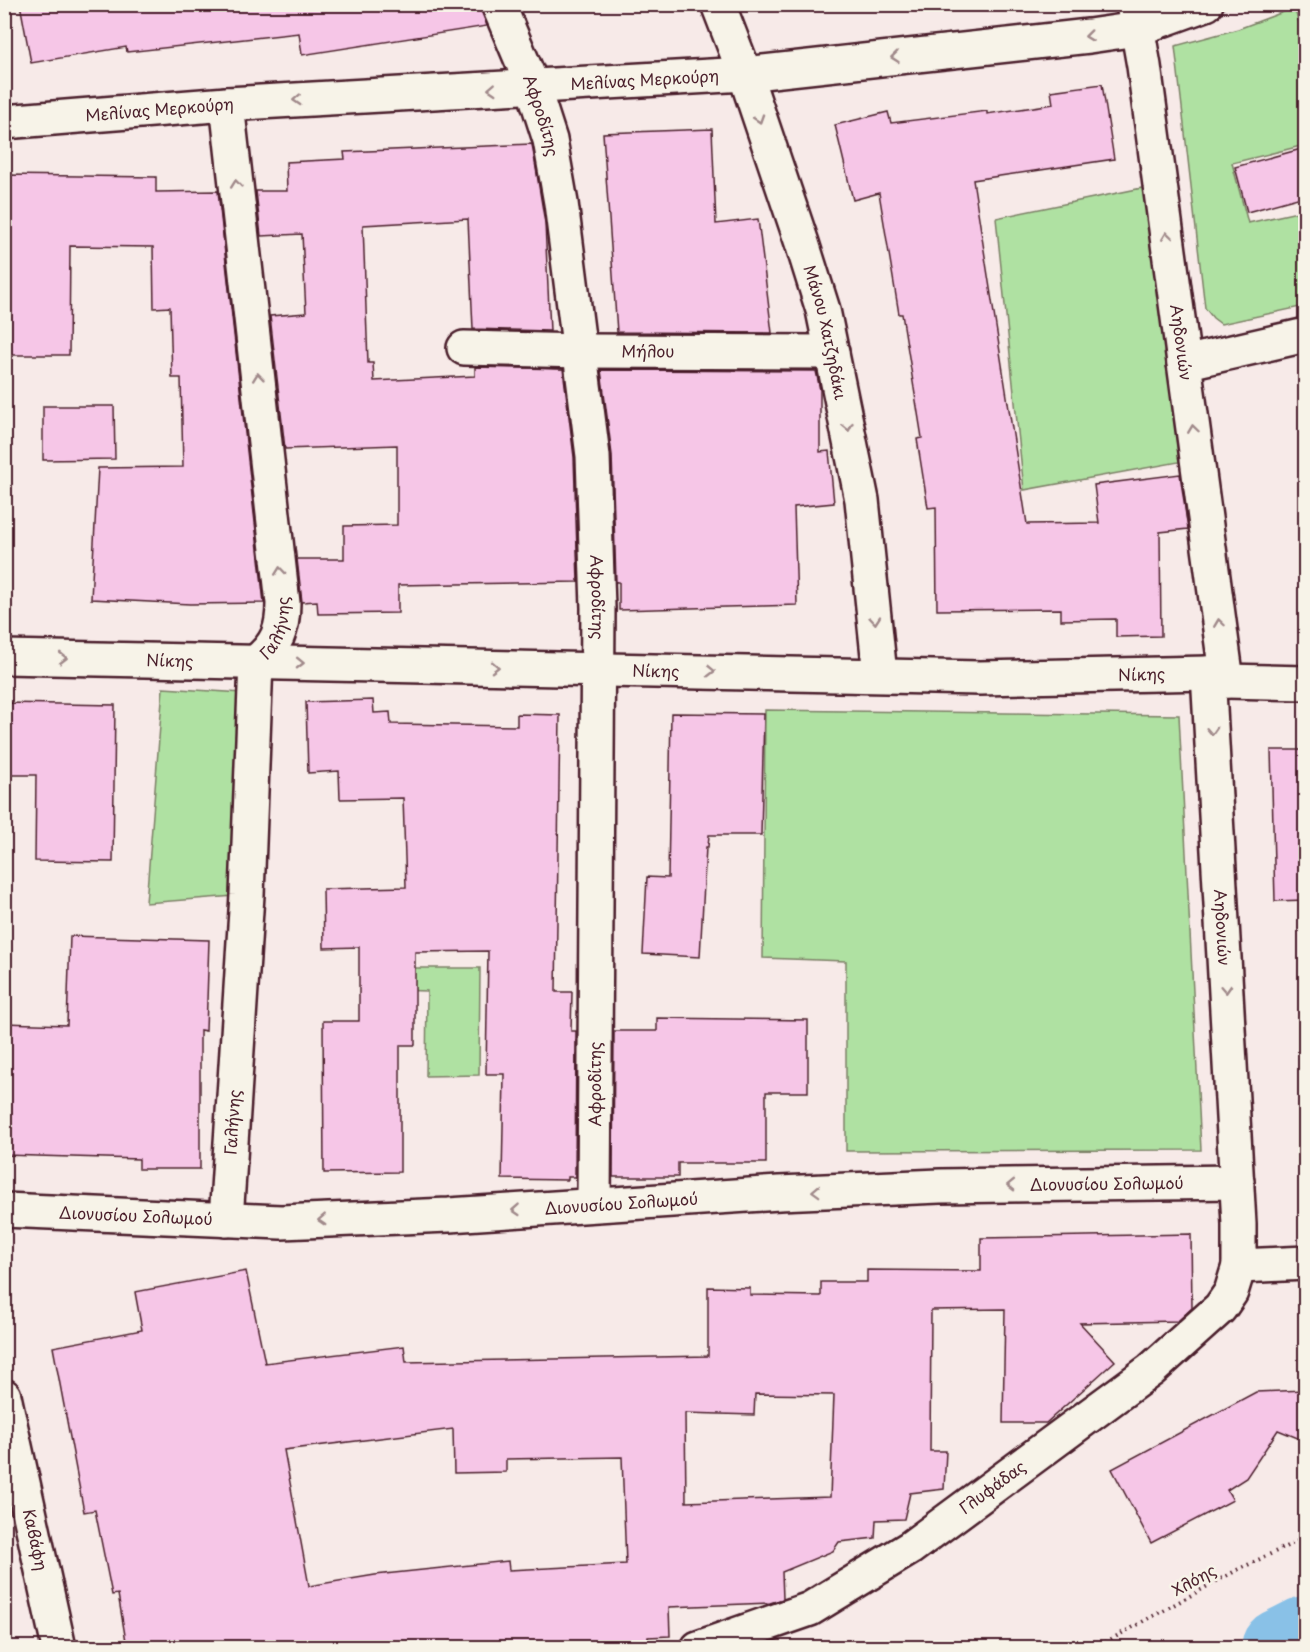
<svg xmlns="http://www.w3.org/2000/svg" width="1310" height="1652" viewBox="0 0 1310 1652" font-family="'Playpen Sans',sans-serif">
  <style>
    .green { fill: #afe1a2; stroke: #7c8066; stroke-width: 1.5 }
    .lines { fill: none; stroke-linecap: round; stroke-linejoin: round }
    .river { stroke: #89c1e7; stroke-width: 78 }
    .building { fill: #f6c6e7; stroke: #4a1f2b; stroke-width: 1.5; fill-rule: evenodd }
    .minor-casing { stroke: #4a1f2b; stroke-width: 38 }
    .path { stroke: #4a1f2b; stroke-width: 4; stroke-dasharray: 1.5 4.5; stroke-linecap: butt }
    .minor { stroke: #f7f3e8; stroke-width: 33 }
    .oneway { stroke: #a0898a }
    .labels { text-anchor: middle; stroke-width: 5; stroke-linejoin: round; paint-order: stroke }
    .street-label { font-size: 16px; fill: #4a1f2b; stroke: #f7f3e8 }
  </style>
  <rect width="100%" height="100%" fill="#f7eae8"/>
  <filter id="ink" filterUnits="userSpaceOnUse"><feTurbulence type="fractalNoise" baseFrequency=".0167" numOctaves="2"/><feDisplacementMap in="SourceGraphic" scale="12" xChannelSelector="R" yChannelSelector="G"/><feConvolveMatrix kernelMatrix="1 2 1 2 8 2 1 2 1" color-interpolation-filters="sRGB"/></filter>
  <g filter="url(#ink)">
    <!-- green -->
    <g class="green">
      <path d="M1294 8 1305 40V145L1232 163 1248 223 1297 212 1305 223V306L1221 324 1213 318 1205 308 1175 46 1238 29Z"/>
      <path d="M1147 187 1179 462 1024 490 996 218Z"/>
      <path d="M163 688 243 693 247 895 146 903Z"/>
      <path d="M765 710 1179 715 1201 1150 846 1151V961L763 958Z"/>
      <path d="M395 968H480L479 1075 426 1076 427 991 395 990Z"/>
    </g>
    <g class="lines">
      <!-- river -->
      <path class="river" d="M1280 1648 1306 1635"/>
    </g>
    <!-- building -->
    <g class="building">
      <path d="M20 4H480L487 26 302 55 299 33 127 52 126 47 31 63Z"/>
      <path d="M1102 84 1114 159 973 180 1027 524 1099 523 1094 485 1180 474 1188 529 1160 532 1161 636 1116 637V619L1061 620V609L937 610 936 507 928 508 917 439 922 438 902 314H899L879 193 853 200 835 125 888 112 891 123 987 111V114L1053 104 1051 91Z"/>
      <path d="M712 129 716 224 758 219 772 333 617 332 603 133Z"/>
      <path d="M532 144 545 223 550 331 473 329 468 219 363 225 368 363H373L374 381 475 376V367L563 369 574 457 578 582 398 585V613L318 614 317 601 302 602 297 559H344V526L397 525V445L285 449 270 316 306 313 302 234 261 236 256 191H287L286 162 345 159 344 152Z"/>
      <path d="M1305 148V196L1247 212 1235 167Z"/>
      <path d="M4 175 156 177V192L218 191 264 603 190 604 91 599 98 468 183 467 181 378H172L170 307 154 308 153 247 70 246 69 355H4Z"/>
      <path d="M601 370 816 371 820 390V452L829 451 834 503 794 507 797 605 619 610V582H616L612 455Z"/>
      <path d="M43 406H114L115 459 43 460Z"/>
      <path d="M373 700 374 713 390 712 391 724 517 726V714L560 715 556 992H572L571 1031H576L575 1177H568V1180L502 1179 504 1074H486L488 951 415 952V1045H400V1172L324 1173 323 1021H359V947L324 948 323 889 406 887 403 798 340 799 339 771 308 773 306 702Z"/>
      <path d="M4 703 115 705 113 862 35 861 36 775H4Z"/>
      <path d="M671 713 764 714 761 835H709L708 847H706L700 957 643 954 647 877 668 878Z"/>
      <path d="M1271 750H1305V900L1275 901Z"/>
      <path d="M70 936 209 940 206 1031 200 1030V1169H139V1159L4 1155V1023L67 1025Z"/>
      <path d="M657 1018 808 1020V1092H766V1163H678V1177H613L614 1031H657Z"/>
      <path d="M1191 1234 1192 1308 1178 1321 1080 1323 1115 1361 1046 1423H1003L1005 1309 931 1310 930 1451H946L944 1489 910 1493 904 1519 876 1520 875 1538 839 1542 833 1551 782 1572 783 1599 770 1603 669 1607 670 1636 648 1637V1647H127L118 1594 112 1595 95 1510 84 1512 53 1347 142 1330 135 1292 246 1271 265 1363 404 1346 406 1362 708 1356V1287L750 1288V1295L821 1296V1282H867V1270L981 1271V1238ZM755 1394 834 1395 830 1497 686 1502 685 1413 754 1415ZM453 1429 454 1473 506 1472V1459L622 1457 626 1564 509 1570 508 1561 375 1575 309 1586 284 1450Z"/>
      <path d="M1305 1390V1441L1278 1430 1246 1478 1227 1490 1233 1500 1151 1543 1112 1469 1256 1392Z"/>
    </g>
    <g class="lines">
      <!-- minor casing -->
      <g class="minor-casing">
        <g id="minor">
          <path id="s1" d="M498 4 533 87 550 140 561 203 593 456 598 608 594 1204"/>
          <path id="s2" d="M718 4 745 74 802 243 823 310 862 500 880 675"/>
          <path id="s3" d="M1133 4 1144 66 1227 681"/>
          <path id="s4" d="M4 122 227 104 745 74 1089 36 1137 29 1206 4"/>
          <path id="s5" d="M464 348 581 351 832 352"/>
          <path d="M1184 363 1306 335"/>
          <path id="s6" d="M4 657 980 678 1208 673 1227 681 1306 683"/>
          <path id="s7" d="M1208 673 1239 1224V1266L1306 1263"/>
          <path id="s8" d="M4 1210 281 1222 449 1215 779 1193 940 1186 1237 1182"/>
          <path id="s9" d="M226 1220 247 895 256 662C277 645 283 630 283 603L227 104"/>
          <path id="s10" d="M4 1396 59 1648"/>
          <path id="s11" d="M698 1648 810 1609 910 1548 1151 1370 1220 1308 1231 1292 1239 1266"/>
        </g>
      </g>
      <!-- path -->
      <path class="path" d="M1095 1648 1237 1570 1306 1537"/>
      <!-- minor -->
      <use href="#minor" class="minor"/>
    </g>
    <!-- one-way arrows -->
    <defs><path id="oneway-chevron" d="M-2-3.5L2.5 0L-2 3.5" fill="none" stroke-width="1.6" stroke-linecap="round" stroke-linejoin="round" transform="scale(1.5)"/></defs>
    <g class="oneway">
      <use href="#oneway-chevron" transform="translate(1089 36) rotate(173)"/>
      <use href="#oneway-chevron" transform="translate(895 57) rotate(174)"/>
      <use href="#oneway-chevron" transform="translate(492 89) rotate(177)"/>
      <use href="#oneway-chevron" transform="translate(297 100) rotate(177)"/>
      <use href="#oneway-chevron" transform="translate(759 119) rotate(72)"/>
      <use href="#oneway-chevron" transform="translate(236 184) rotate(-96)"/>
      <use href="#oneway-chevron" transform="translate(1167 236) rotate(-98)"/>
      <use href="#oneway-chevron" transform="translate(258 377) rotate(-96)"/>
      <use href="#oneway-chevron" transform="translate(848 427) rotate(78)"/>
      <use href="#oneway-chevron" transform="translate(1193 429) rotate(-98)"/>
      <use href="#oneway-chevron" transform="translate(280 571) rotate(-96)"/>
      <use href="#oneway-chevron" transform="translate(875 620) rotate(85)"/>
      <use href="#oneway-chevron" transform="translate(1219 623) rotate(-98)"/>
      <use href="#oneway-chevron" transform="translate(63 658) rotate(1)"/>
      <use href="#oneway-chevron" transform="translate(300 663) rotate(1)"/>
      <use href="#oneway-chevron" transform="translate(495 667) rotate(1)"/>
      <use href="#oneway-chevron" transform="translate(711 671) rotate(1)"/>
      <use href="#oneway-chevron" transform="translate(1212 731) rotate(87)"/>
      <use href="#oneway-chevron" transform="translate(1226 989) rotate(87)"/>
      <use href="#oneway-chevron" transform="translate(1011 1185) rotate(179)"/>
      <use href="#oneway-chevron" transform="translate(816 1191) rotate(178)"/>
      <use href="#oneway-chevron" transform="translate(516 1210) rotate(176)"/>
      <use href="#oneway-chevron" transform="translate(322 1220) rotate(177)"/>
    </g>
  </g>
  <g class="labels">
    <!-- street labels -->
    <g class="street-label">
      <text dy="6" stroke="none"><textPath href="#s4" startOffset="642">Μελίνας Μερκούρη</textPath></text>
      <text dy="6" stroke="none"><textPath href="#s4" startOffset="156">Μελίνας Μερκούρη</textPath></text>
      <text dy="6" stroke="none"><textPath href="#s1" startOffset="120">Αφροδίτης</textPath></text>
      <text dy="6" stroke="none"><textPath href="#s2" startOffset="346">Μάνου Χατζηδάκι</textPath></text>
      <text dy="6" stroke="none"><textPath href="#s3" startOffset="342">Αηδονιών</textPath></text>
      <text dy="6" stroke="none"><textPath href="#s5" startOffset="184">Μήλου</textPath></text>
      <text dy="6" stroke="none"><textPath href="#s1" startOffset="606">Αφροδίτης</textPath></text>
      <text dy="6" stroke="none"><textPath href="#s9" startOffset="600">Γαλήνης</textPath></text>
      <text dy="6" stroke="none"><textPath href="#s6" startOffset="166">Νίκης</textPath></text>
      <text dy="6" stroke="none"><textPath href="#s6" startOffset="652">Νίκης</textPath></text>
      <text dy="6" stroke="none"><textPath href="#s6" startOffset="1138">Νίκης</textPath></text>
      <text dy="6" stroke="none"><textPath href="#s7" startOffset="255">Αηδονιών</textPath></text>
      <text transform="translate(595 1084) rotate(-90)" y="6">Αφροδίτης</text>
      <text dy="6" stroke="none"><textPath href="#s9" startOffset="98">Γαλήνης</textPath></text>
      <text dy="6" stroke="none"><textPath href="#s8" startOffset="1104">Διονυσίου Σολωμού</textPath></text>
      <text dy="6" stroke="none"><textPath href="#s8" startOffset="618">Διονυσίου Σολωμού</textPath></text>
      <text dy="6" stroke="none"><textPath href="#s8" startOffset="132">Διονυσίου Σολωμού</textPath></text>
      <text dy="6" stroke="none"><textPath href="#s11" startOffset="338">Γλυφάδας</textPath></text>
      <text dy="6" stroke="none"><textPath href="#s10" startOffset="147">Καβάφη</textPath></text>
      <text transform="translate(1194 1580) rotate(-29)" y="6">Χλόης</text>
    </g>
  </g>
  <!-- margin -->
  <rect width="1310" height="1652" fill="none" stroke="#f7f3e8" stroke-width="24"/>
  <rect x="12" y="12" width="1286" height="1628" fill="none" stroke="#4a1f2b" stroke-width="2" filter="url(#ink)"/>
</svg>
